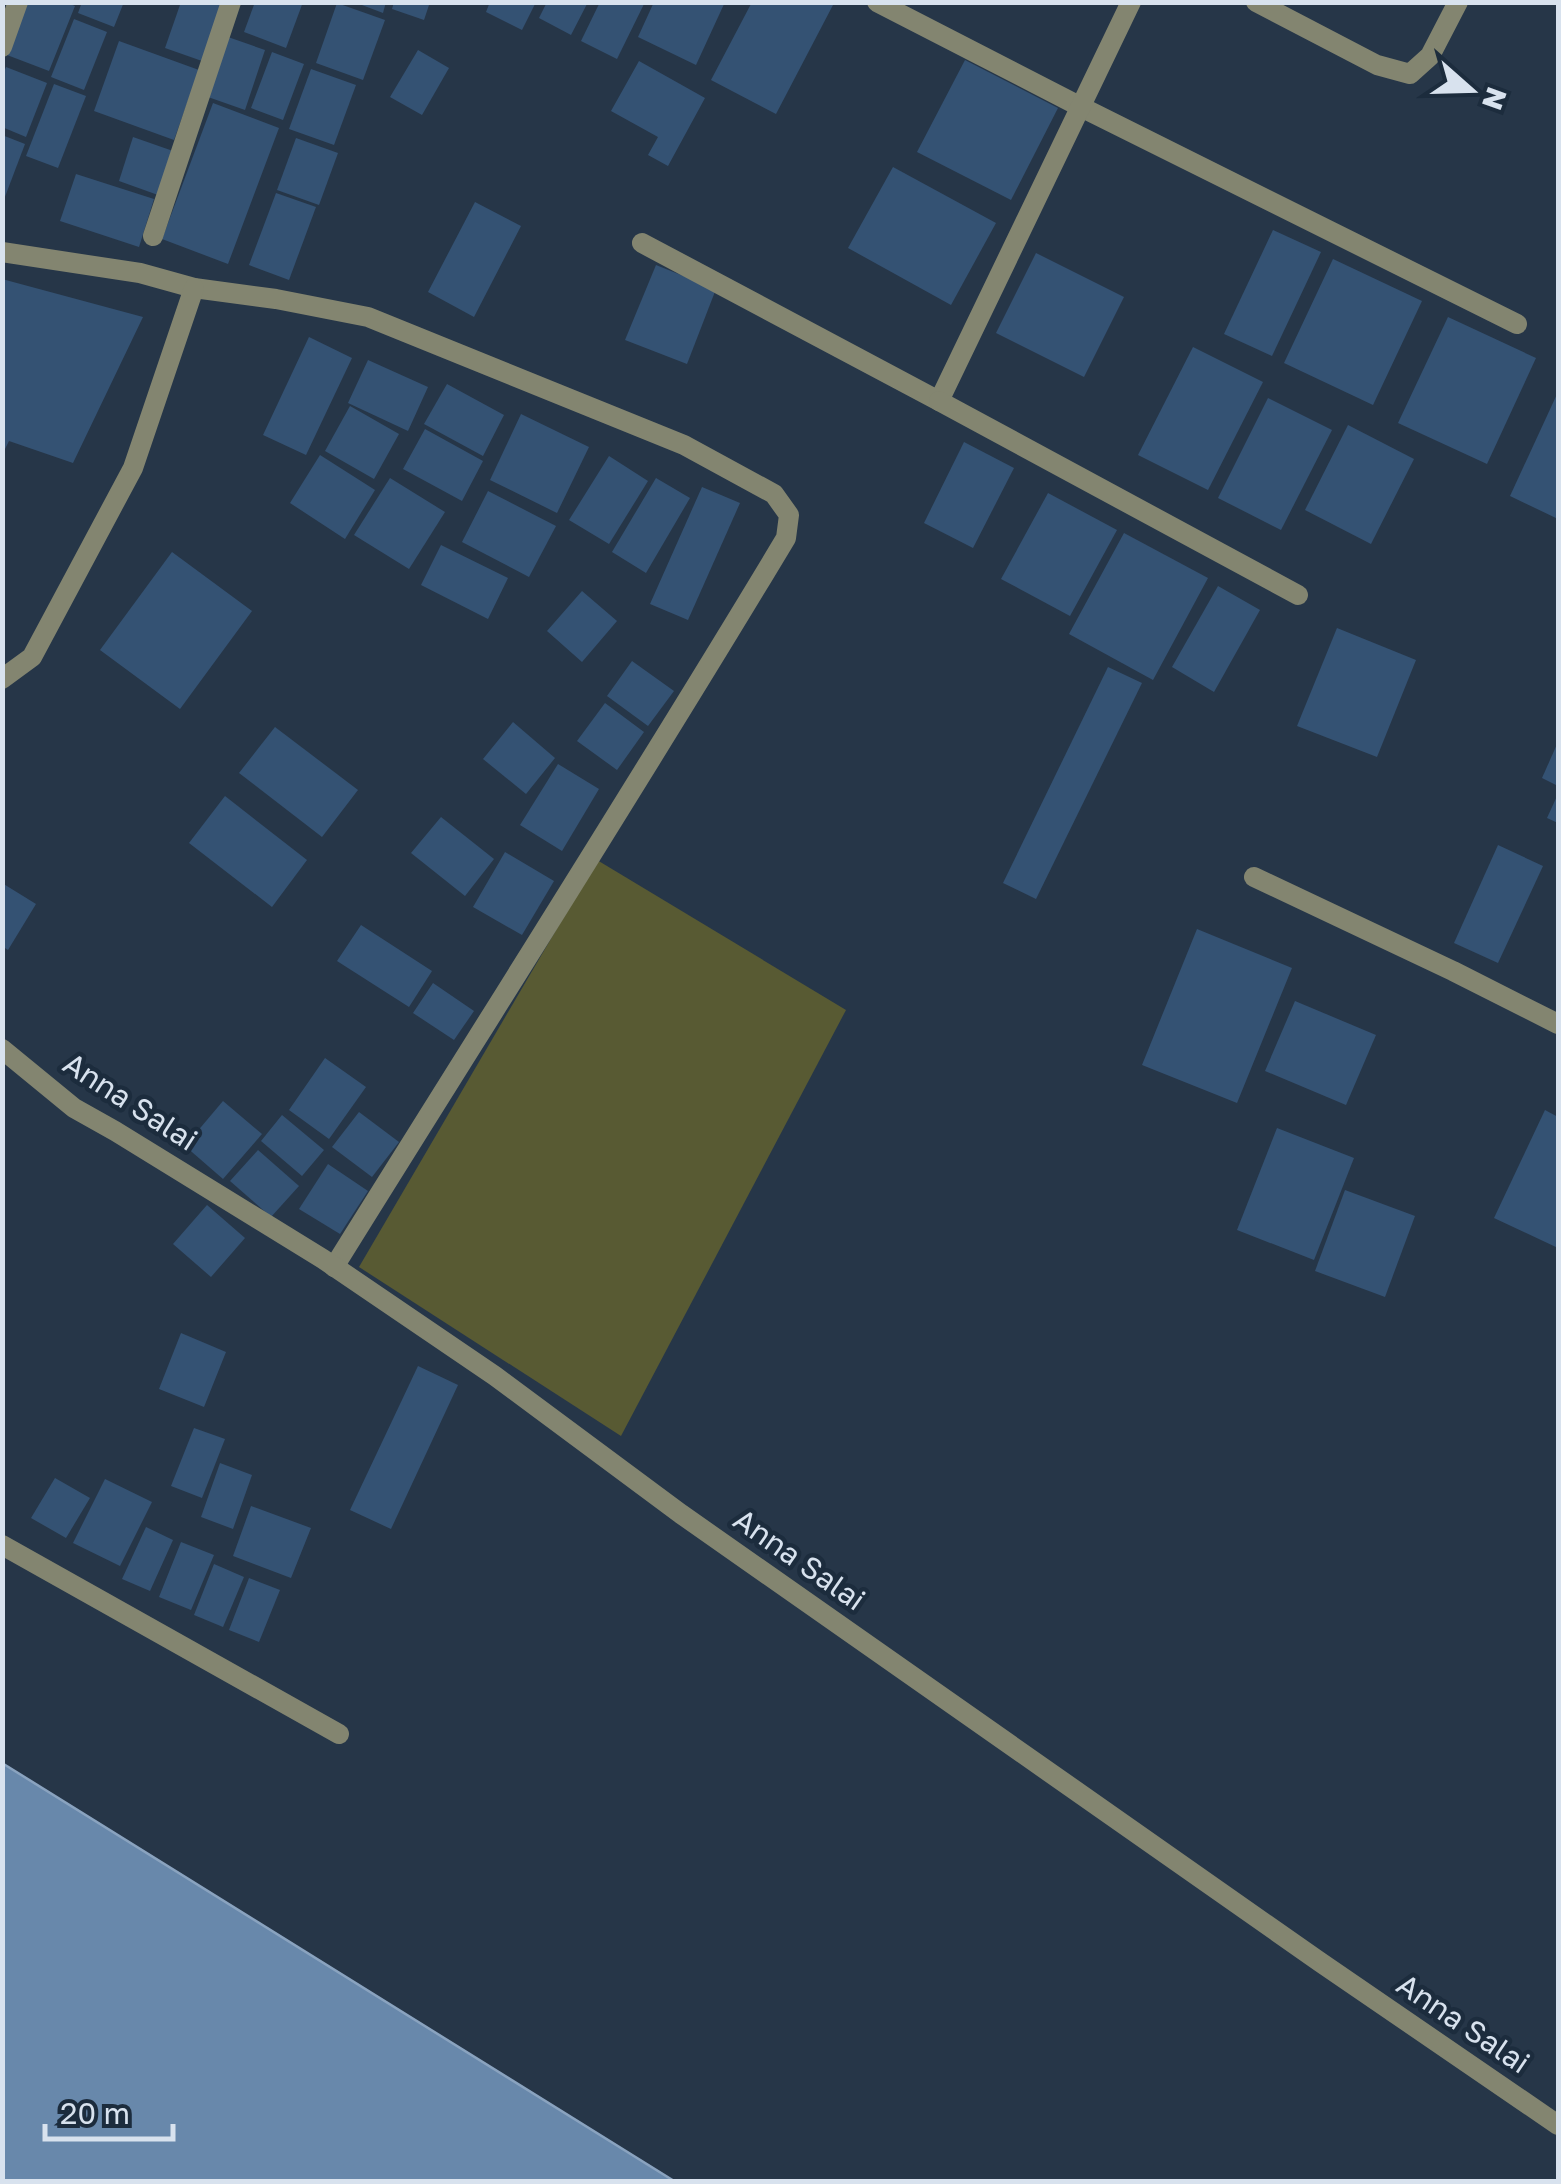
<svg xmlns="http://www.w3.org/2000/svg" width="1561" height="2184" viewBox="0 0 1561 2184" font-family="'Golos Text',sans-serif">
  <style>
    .green { fill: #585a33 }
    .water { fill: #6888ab; stroke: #8aa3bf; stroke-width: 2.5 }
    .building { fill: #345273 }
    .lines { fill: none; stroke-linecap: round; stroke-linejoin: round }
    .street { stroke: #838570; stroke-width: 20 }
    .labels { text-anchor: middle; stroke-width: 9; stroke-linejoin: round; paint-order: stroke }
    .street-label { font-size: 30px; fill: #d8e2ee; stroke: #1c2c3d }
  </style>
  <rect width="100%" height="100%" fill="#263648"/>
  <!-- green -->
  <path class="green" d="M597 860 846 1010 621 1436 359 1267Z"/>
  <!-- water -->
  <path class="water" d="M2 1763 674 2181H3Z"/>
  <!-- building -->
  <g class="building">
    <path d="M27 2H65L75 6 49 71 7 55Z"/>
    <path d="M82 2H124L114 27 78 13Z"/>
    <path d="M181 2H223L202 61 165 48Z"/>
    <path d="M255 2H303L286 48 244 32Z"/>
    <path d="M354 2H386L383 13Z"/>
    <path d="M394 2H430L424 20 392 9Z"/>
    <path d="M490 2H536L522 30 486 12Z"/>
    <path d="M547 2H588L571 35 539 18Z"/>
    <path d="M600 2H645L617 59 581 41Z"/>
    <path d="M654 2H725L696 65 638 37Z"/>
    <path d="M752 2H828L833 5 776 114 711 80Z"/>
    <path d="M337 3 385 20 363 80 316 63Z"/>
    <path d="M74 19 107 32 84 90 51 77Z"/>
    <path d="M228 37 265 50 245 110 208 97Z"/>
    <path d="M119 41 199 70 174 140 94 111Z"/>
    <path d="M418 50 449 68 422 115 390 97Z"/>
    <path d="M272 52 304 64 283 120 251 108Z"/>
    <path d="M965 60 1058 108 1011 200 917 152Z"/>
    <path d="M639 61 705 98 668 166 648 155 658 137 611 111Z"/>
    <path d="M6 67 47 83 26 137 2 127V77Z"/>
    <path d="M311 69 356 85 334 145 289 129Z"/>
    <path d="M54 84 86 96 58 168 26 156Z"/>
    <path d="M213 103 279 128 228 264 162 239Z"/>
    <path d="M2 135 25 144 3 202H2Z"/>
    <path d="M133 137 173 151 158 195 119 181Z"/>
    <path d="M296 138 338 153 319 205 277 190Z"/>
    <path d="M893 167 996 223 951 305 848 248Z"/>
    <path d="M76 174 154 199 139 247 60 221Z"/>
    <path d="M276 193 316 207 289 280 249 265Z"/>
    <path d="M475 202 521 226 474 317 428 292Z"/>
    <path d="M1273 230 1321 252 1272 356 1224 334Z"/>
    <path d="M1036 253 1124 297 1084 377 996 333Z"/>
    <path d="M1333 259 1422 301 1373 405 1284 363Z"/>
    <path d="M656 265 716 289 687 364 625 340Z"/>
    <path d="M2 279 143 317 73 463 9 441 2 455Z"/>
    <path d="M1448 317 1536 358 1487 464 1398 423Z"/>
    <path d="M309 337 352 358 306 455 263 435Z"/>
    <path d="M1193 347 1263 382 1208 490 1138 455Z"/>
    <path d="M368 360 428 387 408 431 348 403Z"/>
    <path d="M447 384 504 415 483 456 424 424Z"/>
    <path d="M1558 392V519L1510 496Z"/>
    <path d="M1268 398 1332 430 1281 530 1218 498Z"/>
    <path d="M350 406 399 434 374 479 325 451Z"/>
    <path d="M521 414 589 447 557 513 490 480Z"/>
    <path d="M1348 425 1414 459 1371 544 1305 510Z"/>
    <path d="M425 429 483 461 462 501 403 469Z"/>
    <path d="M964 442 1014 468 973 548 924 523Z"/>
    <path d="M320 455 375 490 345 539 290 503Z"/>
    <path d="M609 456 648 481 609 544 569 520Z"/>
    <path d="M390 478 445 512 409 569 354 535Z"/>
    <path d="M656 478 690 498 646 573 612 552Z"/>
    <path d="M702 487 740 503 688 620 650 604Z"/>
    <path d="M488 491 556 526 529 577 462 542Z"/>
    <path d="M1048 493 1117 530 1070 616 1001 579Z"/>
    <path d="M1124 533 1208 578 1153 680 1069 634Z"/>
    <path d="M441 545 508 578 488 619 421 585Z"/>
    <path d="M172 552 252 611 180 709 100 650Z"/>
    <path d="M1218 586 1260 610 1214 692 1172 667Z"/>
    <path d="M582 591 617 621 582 662 547 631Z"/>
    <path d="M1337 628 1416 660 1377 757 1297 726Z"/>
    <path d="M632 661 674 691 648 726 607 696Z"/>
    <path d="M1108 667 1142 683 1036 899 1003 883Z"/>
    <path d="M605 703 644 732 617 770 577 741Z"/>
    <path d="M513 722 555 758 526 794 483 759Z"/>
    <path d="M275 727 358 790 322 837 239 773Z"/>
    <path d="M1558 742V786L1542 778Z"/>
    <path d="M558 764 599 789 562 851 520 825Z"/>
    <path d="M1558 794V823L1547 818Z"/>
    <path d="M225 796 307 860 272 907 189 843Z"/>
    <path d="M441 817 494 859 465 896 411 853Z"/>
    <path d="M1498 845 1543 866 1498 963 1454 943Z"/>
    <path d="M505 852 554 881 522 935 473 907Z"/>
    <path d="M2 883 36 904 8 950 2 946Z"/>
    <path d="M361 925 432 971 409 1007 337 961Z"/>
    <path d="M1197 929 1292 968 1237 1103 1142 1065Z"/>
    <path d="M433 983 474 1011 454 1040 413 1013Z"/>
    <path d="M1295 1001 1376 1035 1346 1105 1265 1071Z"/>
    <path d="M325 1058 366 1087 329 1139 289 1110Z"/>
    <path d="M223 1101 262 1134 223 1179 185 1146Z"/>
    <path d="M1545 1110 1558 1117V1248L1494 1218Z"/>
    <path d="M359 1112 399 1142 372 1177 332 1147Z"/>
    <path d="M282 1115 324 1150 302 1176 261 1141Z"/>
    <path d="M1277 1128 1354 1158 1314 1260 1237 1230Z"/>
    <path d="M258 1150 299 1186 271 1217 230 1181Z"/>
    <path d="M328 1164 368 1191 340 1234 299 1209Z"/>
    <path d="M1345 1190 1415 1216 1385 1297 1315 1271Z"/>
    <path d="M207 1205 245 1238 211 1277 173 1244Z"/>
    <path d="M181 1333 226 1352 204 1407 159 1389Z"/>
    <path d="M418 1366 458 1385 391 1529 350 1510Z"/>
    <path d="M194 1428 225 1439 202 1498 171 1486Z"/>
    <path d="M220 1463 252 1475 233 1529 201 1517Z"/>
    <path d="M55 1478 90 1498 66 1538 31 1518Z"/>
    <path d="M105 1479 152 1502 120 1566 73 1543Z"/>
    <path d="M251 1506 311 1528 291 1578 233 1556Z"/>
    <path d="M146 1527 173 1540 150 1591 122 1579Z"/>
    <path d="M181 1542 214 1555 191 1610 159 1597Z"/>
    <path d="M214 1564 244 1577 223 1627 194 1615Z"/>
    <path d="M249 1578 280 1590 259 1642 229 1630Z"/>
  </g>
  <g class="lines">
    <!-- street -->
    <g class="street">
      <path d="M877 2 1081 107 1517 324"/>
      <path d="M1256 2 1377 65 1410 74 1430 56 1458 2"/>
      <path d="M2 47 18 2"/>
      <path d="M153 236 231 2"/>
      <path d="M642 243 939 401 1131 2"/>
      <path d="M2 252 140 273 194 288 276 299 368 317 684 445 774 494 789 515 786 538C639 783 485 1024 334 1267"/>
      <path d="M939 401 1298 595"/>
      <path d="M2 679 32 657 133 468 194 288"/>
      <path d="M1254 877 1453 971 1558 1024"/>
      <path d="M2 1049 74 1108 115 1131 323 1259 495 1376 681 1514 1320 1962 1558 2125"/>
      <path d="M2 1545 339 1734"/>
    </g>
  </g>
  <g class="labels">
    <!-- street labels -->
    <g class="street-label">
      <text transform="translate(130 1102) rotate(33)" y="10">Anna Salai</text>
      <text transform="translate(799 1560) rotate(35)" y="10">Anna Salai</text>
      <text transform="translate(1463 2024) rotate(34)" y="10">Anna Salai</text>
    </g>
  </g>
  <!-- border -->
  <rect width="1561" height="2184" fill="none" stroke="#d8e2ee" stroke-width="10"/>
  <!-- north arrow -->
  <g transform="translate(1471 90) rotate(110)" stroke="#1c2c3d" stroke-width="8" paint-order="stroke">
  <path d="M0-8L18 38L0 25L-18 38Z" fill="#d8e2ee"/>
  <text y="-15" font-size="28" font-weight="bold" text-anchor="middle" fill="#d8e2ee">N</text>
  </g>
  <!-- scale -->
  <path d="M45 2124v15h128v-15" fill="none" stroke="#d8e2ee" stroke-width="5"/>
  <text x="60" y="2124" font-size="30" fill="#d8e2ee" stroke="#1c2c3d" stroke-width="8" paint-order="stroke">20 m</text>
</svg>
